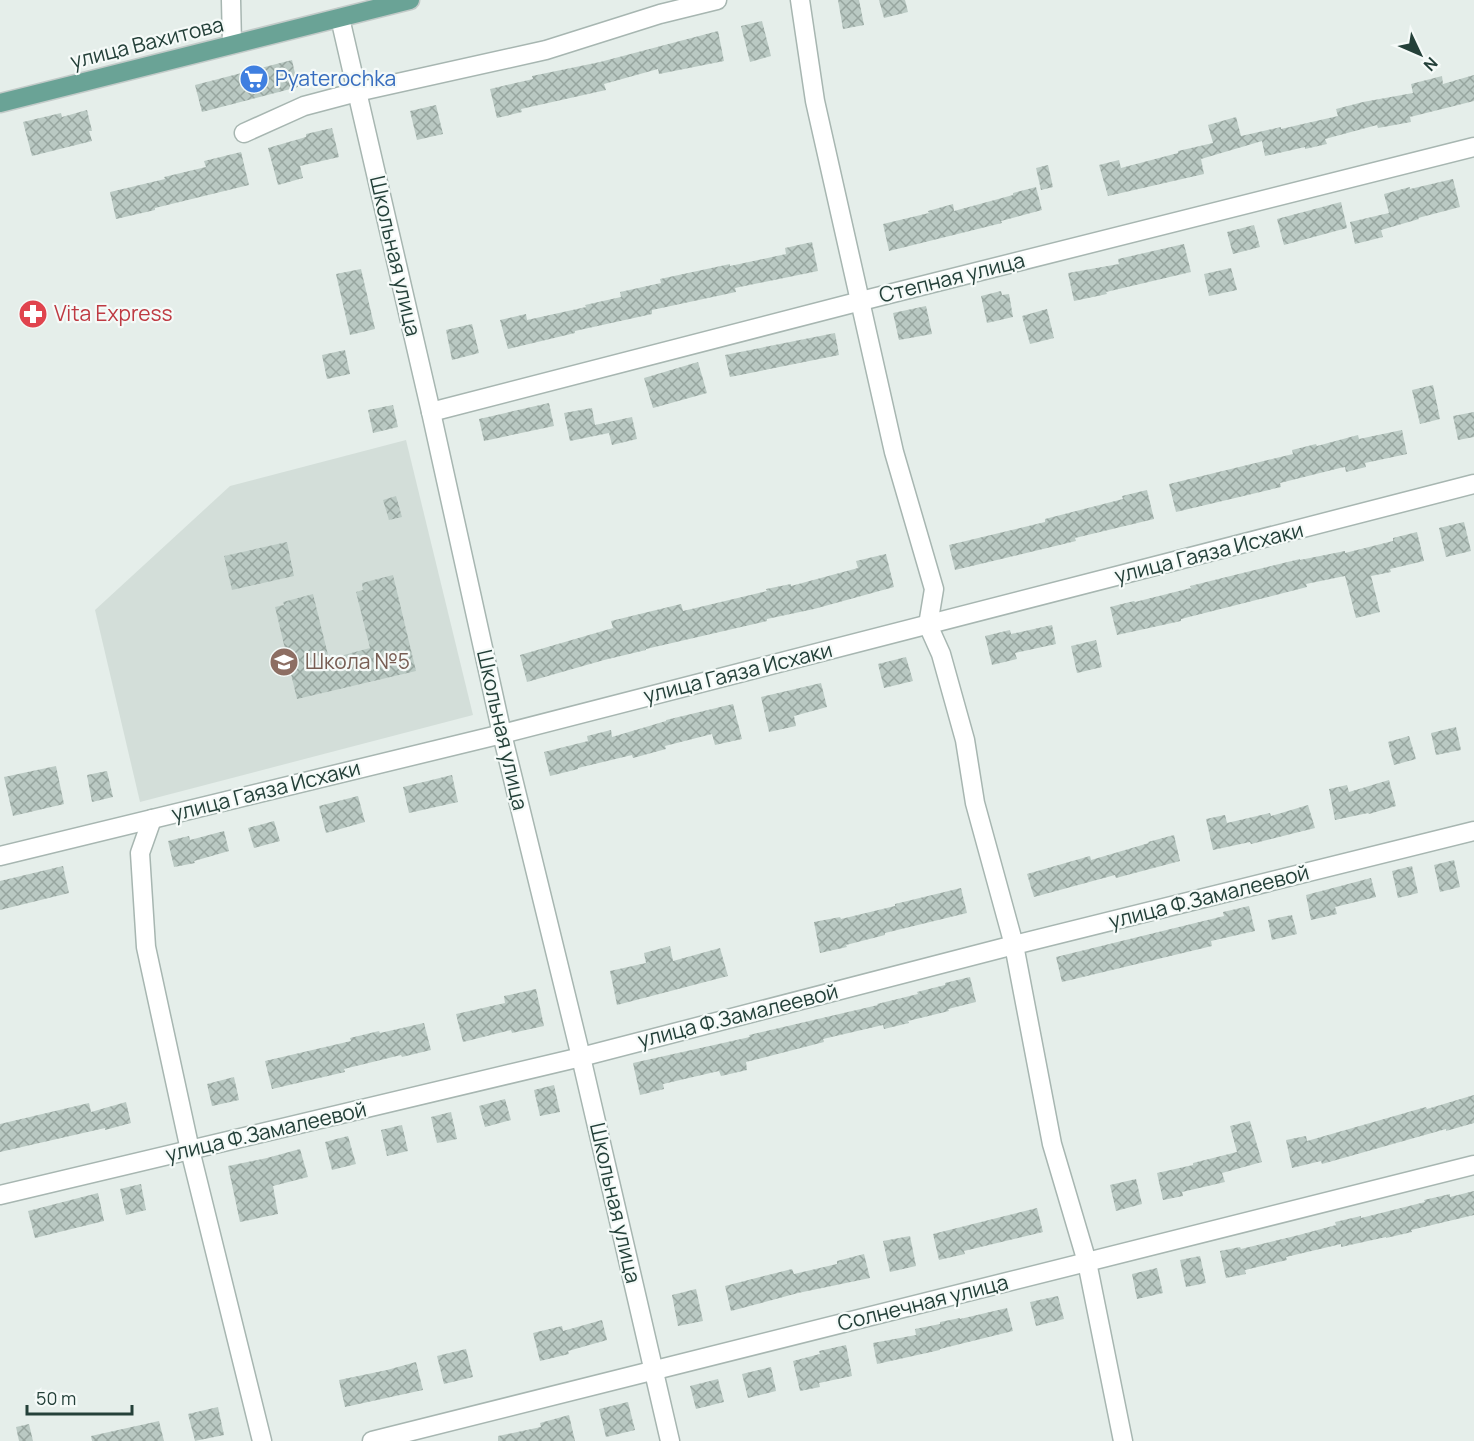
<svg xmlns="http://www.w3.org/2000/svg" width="1474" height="1441" viewBox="0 0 1474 1441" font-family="Manrope,sans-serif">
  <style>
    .built { fill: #d3ded9 }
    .building { fill: url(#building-cross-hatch) }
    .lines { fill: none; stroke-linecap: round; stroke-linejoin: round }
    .minor-casing { stroke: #a7b6b1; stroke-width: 21 }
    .major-casing { stroke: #c2cac8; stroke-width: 21 }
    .minor { stroke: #fff; stroke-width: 18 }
    .major { stroke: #6aa396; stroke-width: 18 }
    .labels { text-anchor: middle; stroke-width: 4.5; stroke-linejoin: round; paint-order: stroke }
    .street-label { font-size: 21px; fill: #244039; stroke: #f5faf8 }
    .shop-label { font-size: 21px; fill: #366cbe; stroke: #f5faf8; text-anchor: start }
    .health-label { font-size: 21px; fill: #be3a42; stroke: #f5faf8; text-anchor: start }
    .education-label { font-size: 21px; fill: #785e54; stroke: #f5faf8; text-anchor: start }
  </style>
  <defs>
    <pattern id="building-cross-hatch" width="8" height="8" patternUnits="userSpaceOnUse" patternTransform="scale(1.5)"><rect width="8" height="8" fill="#bac9c3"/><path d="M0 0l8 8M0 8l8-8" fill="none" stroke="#97a59f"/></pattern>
  </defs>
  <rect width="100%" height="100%" fill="#e5eeea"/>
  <!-- built -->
  <path class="built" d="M406 440 473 715 140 802 95 610 230 486Z"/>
  <!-- building -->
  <g class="building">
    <path d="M838 0H859L864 25 843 29Z"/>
    <path d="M879 0H905L908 12 884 18Z"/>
    <path d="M762 21 771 56 750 62 741 26Z"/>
    <path d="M718 31 724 61 659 74 658 69 604 84 606 90 521 109 522 112 497 118 490 89 533 79 532 76 600 62Z"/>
    <path d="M292 60 298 87 202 112 195 85Z"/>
    <path d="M1474 75V101L1410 117 1411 122 1378 128 1377 125 1325 139 1327 144 1305 149V147L1265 156 1262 141 1201 159 1204 174 1108 196 1099 165 1119 160 1121 168 1178 153V151L1213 143 1208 125 1236 117 1241 136 1281 127V129L1338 116 1336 109 1363 102 1413 93 1411 84 1442 76 1443 84Z"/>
    <path d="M436 105 443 134 417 140 410 111Z"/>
    <path d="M87 110 92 131H89L92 141 32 156 23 122 61 113 62 117Z"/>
    <path d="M332 128 339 157 300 166 303 178 278 185 268 148 306 137V134Z"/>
    <path d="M241 152 249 185 155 208V210L116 219 110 192 165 179 164 177 206 167 204 161Z"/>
    <path d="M1048 165 1053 187 1041 190 1036 168Z"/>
    <path d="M1453 179 1460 207 1418 218 1419 219 1381 230 1383 237 1355 244 1350 222 1389 213 1384 194 1410 187V189Z"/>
    <path d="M1036 187 1042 210 1001 221 1002 223 889 251 883 224 929 213 928 211 953 204 954 211 1013 195V193Z"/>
    <path d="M1341 202 1347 228 1284 245 1277 219Z"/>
    <path d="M1254 225 1260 247 1233 254 1227 232Z"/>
    <path d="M812 242 818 271 735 288 736 292 652 310V314L575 331V333L508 349 500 320 526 314 527 320 586 307 585 305 621 297 620 292 661 283 660 279 730 264V266L786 254 785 248Z"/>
    <path d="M1184 244 1191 272 1106 292 1107 294 1074 301 1068 273 1119 264 1118 259Z"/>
    <path d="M1231 268 1237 290 1209 296 1204 274Z"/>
    <path d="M361 269 375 329 350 335 336 274Z"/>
    <path d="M1001 291 1002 295 1009 294 1013 317 987 323 981 296Z"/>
    <path d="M40 303 47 315 26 327 19 314Z"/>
    <path d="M926 306 932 334 899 340 893 313Z"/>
    <path d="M1047 309 1054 338 1030 344 1022 316Z"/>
    <path d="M472 324 479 353 452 360 446 330Z"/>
    <path d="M835 333 839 355 730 377 725 355Z"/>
    <path d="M345 350 350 374 327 379 322 355Z"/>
    <path d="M698 362 707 393 653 408 644 378Z"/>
    <path d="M1433 385 1440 419 1420 424 1412 390Z"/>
    <path d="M549 403 554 426 484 441 479 419Z"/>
    <path d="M393 405 398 427 373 433 368 410Z"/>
    <path d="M592 408 595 425 632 417 637 439 612 445 609 433 570 441 564 413Z"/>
    <path d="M1474 412V437L1458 440 1453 416Z"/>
    <path d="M1402 430 1407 454 1365 463 1366 467 1346 472 1345 467 1340 468 1280 483 1281 487 1176 512 1169 484 1293 454 1292 450 1316 444 1317 446 1358 435 1359 439Z"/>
    <path d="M1147 490 1154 519 1075 538 1076 541 955 570 949 545 1045 522V519L1123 499 1122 496Z"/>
    <path d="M396 496 402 517 389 520 383 500Z"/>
    <path d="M1464 522 1471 551 1446 557 1439 528Z"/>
    <path d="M1417 532 1424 561 1390 569 1391 572 1371 576 1380 612 1356 618 1345 576 1306 584 1307 587 1181 619V621L1117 635 1110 607 1134 601 1135 602 1191 588 1190 586 1300 559V560L1345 551V553L1393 541V538Z"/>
    <path d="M287 542 294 576 232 590 224 556Z"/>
    <path d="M886 554 894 587 814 609 767 619V621L646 649V650L604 660 527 682 520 655 613 628 611 621 681 604 683 611 767 591 766 589 791 584V586L858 568 856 561Z"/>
    <path d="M393 575 416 671 297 699 275 607 284 605 283 602 313 594 329 659 370 648 356 592 363 590 362 583Z"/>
    <path d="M1052 625 1056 644 1015 653 1017 659 992 665 985 636 1010 630 1011 634Z"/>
    <path d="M1096 640 1102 667 1077 673 1071 646Z"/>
    <path d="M906 657 913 681 884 688 878 664Z"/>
    <path d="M821 683 827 707 794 716 796 726 769 732 761 697Z"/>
    <path d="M733 704 742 739 715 745 712 734 665 746 666 749 633 758 632 755 578 768V769L550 776 544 752 588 741 587 736 611 730 612 737 666 721V720Z"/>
    <path d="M1456 727 1461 750 1436 755 1431 733Z"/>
    <path d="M1409 736 1416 759 1394 765 1388 742Z"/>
    <path d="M56 766 64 804 13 816 4 777Z"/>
    <path d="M107 771 113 797 92 802 87 775Z"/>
    <path d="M452 775 458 802 409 813 403 787Z"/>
    <path d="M1389 780 1396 806 1369 814 1368 813 1335 820 1329 789 1347 785 1349 792Z"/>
    <path d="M358 796 365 822 326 833 319 806Z"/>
    <path d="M1308 805 1315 828 1251 844 1250 842 1213 850 1206 819 1225 815 1227 823 1270 813 1271 816Z"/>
    <path d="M274 821 280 841 254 848 248 828Z"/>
    <path d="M224 831 229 851 194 861 195 863 174 867 168 841 189 836 190 840Z"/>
    <path d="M1174 835 1180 861 1116 878 1115 875 1034 897 1027 874 1090 856 1091 860 1149 843 1148 842Z"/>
    <path d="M1454 860 1460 887 1440 892 1434 865Z"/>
    <path d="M63 866 69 893 0 910V881Z"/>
    <path d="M1412 866 1418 893 1398 898 1392 871Z"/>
    <path d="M1371 878 1376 897 1335 907 1337 914 1311 920 1306 895Z"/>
    <path d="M961 888 967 913 885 933V935L846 945 847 947 820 953 814 922 840 917 841 919 895 906V904Z"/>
    <path d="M1249 906 1255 931 1211 941 1212 946 1062 982 1056 957 1224 916 1223 912Z"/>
    <path d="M1292 915 1297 934 1272 940 1268 920Z"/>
    <path d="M670 946 673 961 720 948 728 976 617 1005 610 971 646 963 644 953Z"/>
    <path d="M970 977 976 1002 948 1009 949 1011 908 1021 909 1023 884 1029 883 1025 823 1039 824 1042 746 1062 747 1070 721 1076 719 1071 663 1084 664 1089 640 1095 633 1063 750 1037 749 1035 878 1005 877 1004 918 994 917 992 945 985V983Z"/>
    <path d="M536 989 544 1026 512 1033 511 1030 463 1042 456 1014 505 1003 504 996Z"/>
    <path d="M424 1023 431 1050 402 1057 401 1055 344 1069 345 1072 272 1089 265 1061 351 1041 350 1038 379 1031 380 1033Z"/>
    <path d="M234 1077 239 1100 212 1106 207 1084Z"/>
    <path d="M554 1085 560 1112 540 1116 534 1090Z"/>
    <path d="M1474 1095V1123L1446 1131V1129L1322 1164 1321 1161 1292 1168 1286 1140 1306 1136 1307 1141 1426 1107 1427 1109Z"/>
    <path d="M505 1099 511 1120 485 1127 479 1106Z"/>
    <path d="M126 1102 131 1123 105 1130V1128L0 1152V1124L89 1103 91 1112Z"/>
    <path d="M451 1112 457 1139 437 1143 431 1117Z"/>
    <path d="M1250 1121 1262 1162 1222 1173 1225 1182 1182 1192 1183 1196 1163 1200 1157 1173 1193 1165V1163L1237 1152 1230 1126Z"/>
    <path d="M402 1125 408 1151 387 1156 381 1130Z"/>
    <path d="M348 1136 356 1164 332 1170 325 1142Z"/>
    <path d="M300 1149 308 1177 273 1186 278 1214 240 1222 228 1166 267 1158Z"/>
    <path d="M1136 1179 1142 1204 1116 1211 1110 1185Z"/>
    <path d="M141 1184 146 1210 126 1215 120 1189Z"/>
    <path d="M1474 1191V1215L1411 1230 1412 1232 1386 1238V1237L1341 1247V1244L1286 1257 1287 1260 1245 1270 1246 1274 1226 1278 1220 1251 1240 1247 1241 1249 1299 1235 1336 1225 1335 1222 1361 1216V1218L1425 1202 1424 1200 1450 1194V1197Z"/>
    <path d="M98 1193 104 1221 35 1238 28 1211Z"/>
    <path d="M1037 1208 1043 1232 964 1251 965 1254 939 1260 933 1234Z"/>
    <path d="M910 1236 916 1266 890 1272 883 1241Z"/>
    <path d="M864 1254 870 1278 798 1293 731 1311 725 1286 792 1269 794 1274 837 1264V1261Z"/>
    <path d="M1200 1256 1206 1283 1186 1287 1180 1260Z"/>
    <path d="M1157 1268 1163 1293 1137 1299 1132 1274Z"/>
    <path d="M696 1289 703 1321 678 1326 672 1295Z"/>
    <path d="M1058 1296 1064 1319 1036 1326 1030 1302Z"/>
    <path d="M1007 1308 1013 1331 940 1349V1350L877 1364 873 1343 916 1335 915 1329 940 1324V1322L960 1318V1319Z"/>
    <path d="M602 1320 607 1340 568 1351 569 1354 540 1361 533 1333 562 1326 563 1331Z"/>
    <path d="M846 1345 852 1376 819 1383 820 1387 800 1391 793 1361 820 1354 819 1351Z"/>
    <path d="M466 1349 473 1377 444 1384 437 1356Z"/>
    <path d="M416 1362 423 1390 345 1407 339 1380 387 1370Z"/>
    <path d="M771 1367 776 1391 748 1398 742 1374Z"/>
    <path d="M718 1379 724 1402 696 1409 690 1386Z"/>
    <path d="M628 1402 635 1430 606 1437 599 1409Z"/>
    <path d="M218 1407 224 1435 195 1441 188 1414Z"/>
    <path d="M569 1415 575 1441H498V1436L541 1427 540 1423Z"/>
    <path d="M159 1421 164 1441H92L91 1436Z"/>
    <path d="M29 1424 33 1441H19L16 1427Z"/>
  </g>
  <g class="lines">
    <!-- minor casing -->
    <g class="minor-casing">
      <g id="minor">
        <path d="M231 0 232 44"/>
        <path d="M800 0 815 101 894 452 934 589 928 625 941 654 965 740 975 803 1014 945 1052 1144 1087 1262 1123 1441"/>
        <path d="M340 18 431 412 502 734 581 1057 670 1441"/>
        <path d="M244 133 304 106 357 92 546 50 660 14 717 0"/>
        <path d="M431 412 861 301 1474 147"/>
        <path d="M152 819 140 853 146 947 190 1150 262 1441"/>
        <path d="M0 856 502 734 1474 484"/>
        <path d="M0 1195 581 1057 1014 945 1474 831"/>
        <path d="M372 1441 1474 1165"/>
      </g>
    </g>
    <!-- major casing -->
    <g class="major-casing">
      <path id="major" d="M0 103 410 0"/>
    </g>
    <!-- minor -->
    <use href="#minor" class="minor"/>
    <!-- major -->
    <use href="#major" class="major"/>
  </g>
  <!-- icons -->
  <defs>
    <g id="supermarket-disc" transform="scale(1.5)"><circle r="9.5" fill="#3f7fe0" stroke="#f5faf8"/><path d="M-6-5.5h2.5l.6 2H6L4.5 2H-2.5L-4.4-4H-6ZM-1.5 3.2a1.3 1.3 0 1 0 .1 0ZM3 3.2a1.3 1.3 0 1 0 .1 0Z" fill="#fff"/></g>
    <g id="pharmacy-disc" transform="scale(1.5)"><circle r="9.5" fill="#e0444e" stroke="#f5faf8"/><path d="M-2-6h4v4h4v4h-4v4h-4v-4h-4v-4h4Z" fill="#fff"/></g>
    <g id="school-disc" transform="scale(1.5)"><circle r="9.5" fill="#8d6e63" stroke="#f5faf8"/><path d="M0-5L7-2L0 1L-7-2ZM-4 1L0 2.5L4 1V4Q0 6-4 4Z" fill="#fff"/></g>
  </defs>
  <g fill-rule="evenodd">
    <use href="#supermarket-disc" x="254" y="79"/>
    <use href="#pharmacy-disc" x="33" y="314"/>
    <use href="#school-disc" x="284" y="662"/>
  </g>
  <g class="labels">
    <!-- street labels -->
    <g class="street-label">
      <text transform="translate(147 43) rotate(-14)" y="7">улица Вахитова</text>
      <text transform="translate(395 256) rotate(77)" y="7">Школьная улица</text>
      <text transform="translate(952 278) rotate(-14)" y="7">Степная улица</text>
      <text transform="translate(1209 553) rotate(-14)" y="7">улица Гаяза Исхаки</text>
      <text transform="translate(738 673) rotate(-14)" y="7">улица Гаяза Исхаки</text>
      <text transform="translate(502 730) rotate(77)" y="7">Школьная улица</text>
      <text transform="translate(266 791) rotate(-14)" y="7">улица Гаяза Исхаки</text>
      <text transform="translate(1209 897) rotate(-14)" y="7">улица Ф.Замалеевой</text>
      <text transform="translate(738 1016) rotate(-14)" y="7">улица Ф.Замалеевой</text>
      <text transform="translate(266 1132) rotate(-13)" y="7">улица Ф.Замалеевой</text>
      <text transform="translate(615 1203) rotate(77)" y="7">Школьная улица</text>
      <text transform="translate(923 1303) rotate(-14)" y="7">Солнечная улица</text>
    </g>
    <!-- shop labels -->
    <g class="shop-label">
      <text x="275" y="86">Pyaterochka</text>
    </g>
    <!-- health labels -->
    <g class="health-label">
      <text x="54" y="321">Vita Express</text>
    </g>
    <!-- education labels -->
    <g class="education-label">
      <text x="305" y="669">Школа №5</text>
    </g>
  </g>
  <!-- north arrow -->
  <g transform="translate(1420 54) rotate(134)" stroke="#f5faf8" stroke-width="4.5" paint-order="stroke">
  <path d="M0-4.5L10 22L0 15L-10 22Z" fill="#244039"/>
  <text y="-9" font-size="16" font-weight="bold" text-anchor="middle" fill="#244039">N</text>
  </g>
  <!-- scale -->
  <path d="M27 1405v9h105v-9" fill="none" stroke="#244039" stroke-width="3"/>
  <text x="36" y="1405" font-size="18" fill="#244039" stroke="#f5faf8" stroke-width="4.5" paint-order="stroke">50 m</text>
</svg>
